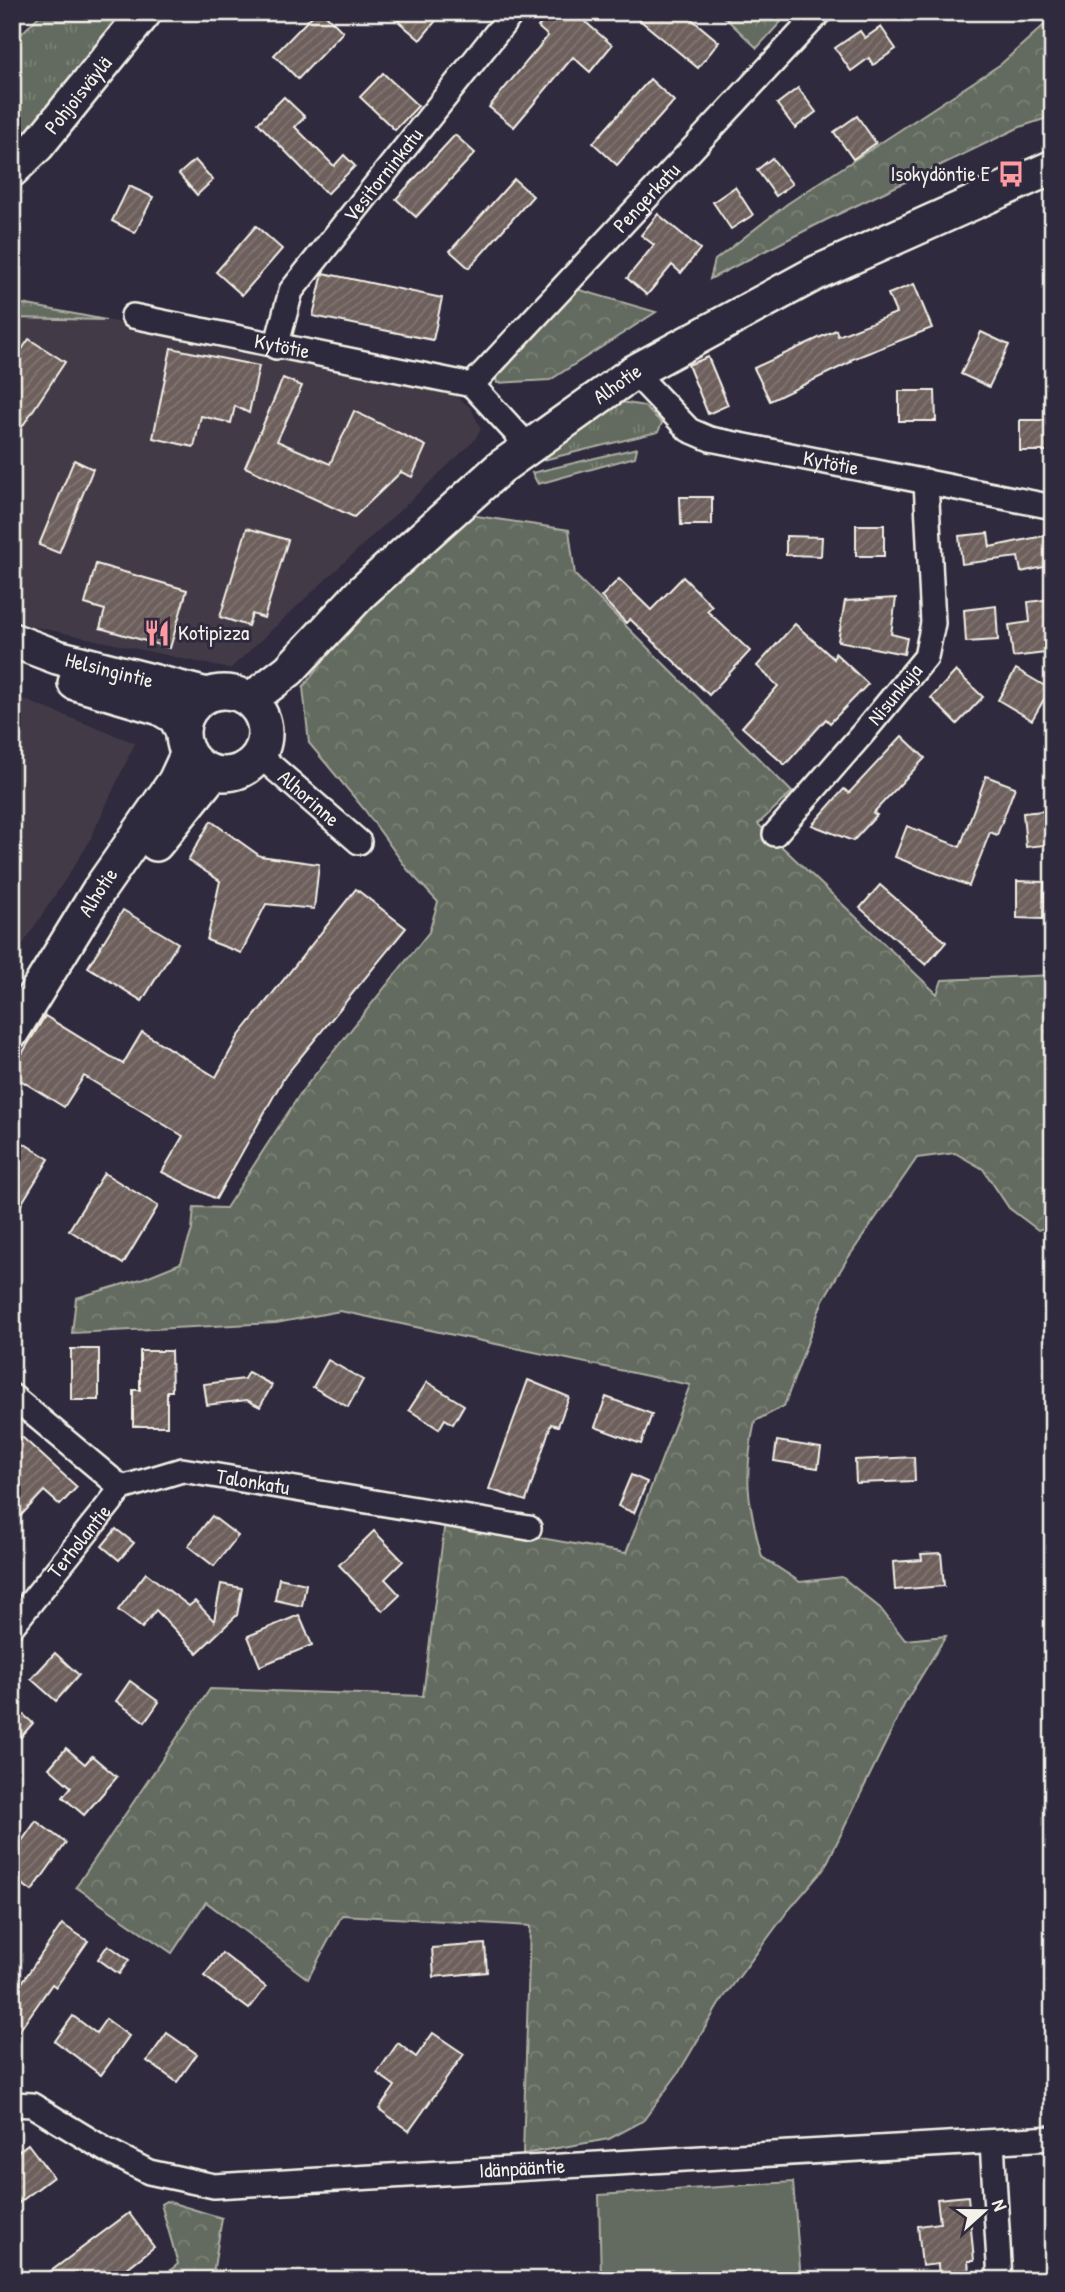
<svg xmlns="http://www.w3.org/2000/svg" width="1065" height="2292" viewBox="0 0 1065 2292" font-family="'Patrick Hand',sans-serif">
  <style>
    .built { fill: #423a46 }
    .grass { fill: url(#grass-tufts); stroke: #acaea3; stroke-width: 2 }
    .forest { fill: url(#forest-crowns); stroke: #acaea3; stroke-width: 2 }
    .green { fill: #636b5e; stroke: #acaea3; stroke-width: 2 }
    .building { fill: url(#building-hatch); stroke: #f4f1e8; stroke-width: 2 }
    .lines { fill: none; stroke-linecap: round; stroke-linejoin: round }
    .street-casing { stroke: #f4f1e8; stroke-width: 28 }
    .secondary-casing { stroke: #f4f1e8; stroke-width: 38 }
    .street { stroke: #2f2a3d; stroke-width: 23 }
    .secondary { stroke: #2f2a3d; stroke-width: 33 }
    .labels { text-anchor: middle; stroke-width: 6; stroke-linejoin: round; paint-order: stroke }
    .street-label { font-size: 21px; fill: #f4f1e8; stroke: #2f2a3d }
    .poi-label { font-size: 21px; fill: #f4f1e8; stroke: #2f2a3d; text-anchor: end }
  </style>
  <defs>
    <pattern id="grass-tufts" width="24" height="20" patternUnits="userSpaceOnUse" patternTransform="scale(1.75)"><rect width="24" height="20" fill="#636b5e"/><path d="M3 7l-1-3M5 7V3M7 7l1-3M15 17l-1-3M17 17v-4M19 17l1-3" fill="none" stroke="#7a8175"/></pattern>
    <pattern id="forest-crowns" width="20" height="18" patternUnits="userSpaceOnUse" patternTransform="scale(1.75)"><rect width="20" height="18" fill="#636b5e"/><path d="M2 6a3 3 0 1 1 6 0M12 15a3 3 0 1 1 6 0" fill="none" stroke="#7a8175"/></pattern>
    <pattern id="building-hatch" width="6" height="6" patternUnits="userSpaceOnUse" patternTransform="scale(1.75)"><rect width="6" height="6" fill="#6d5f5b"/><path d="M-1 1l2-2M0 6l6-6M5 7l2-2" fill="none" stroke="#827673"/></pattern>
  </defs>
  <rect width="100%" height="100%" fill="#2f2a3d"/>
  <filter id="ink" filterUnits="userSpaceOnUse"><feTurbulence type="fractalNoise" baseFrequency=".0143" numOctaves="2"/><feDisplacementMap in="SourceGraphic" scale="14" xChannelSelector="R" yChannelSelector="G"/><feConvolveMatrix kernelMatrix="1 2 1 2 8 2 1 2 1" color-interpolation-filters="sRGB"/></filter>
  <g filter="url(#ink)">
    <!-- built -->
    <g class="built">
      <path d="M12 318 106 320 448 390 471 408 481 429 473 442 230 669 27 625 12 618Z"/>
      <path d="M12 695 135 743 87 846 12 961Z"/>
    </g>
    <!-- grass -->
    <g class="grass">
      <path d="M43 12H128L12 148V47L18 37Z"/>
      <path d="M12 302 106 320 12 318Z"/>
      <path d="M616 401 644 406 662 423 658 432 539 461 537 456Z"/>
      <path d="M637 448 635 457 538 484 532 473Z"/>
    </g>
    <!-- forest -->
    <g class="forest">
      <path d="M719 12H790L757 48Z"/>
      <path d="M1053 17V116L1020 127 826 220 710 279 715 260 787 204 1001 64Z"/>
      <path d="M573 288 656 312 550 380 497 383 495 372Z"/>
      <path d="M470 515 569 530 575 575 792 792 758 824 937 994 942 980 1053 975V1225L1038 1230 1009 1208 983 1169 955 1153 917 1158 846 1261 823 1300 784 1406 755 1421C743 1476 748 1504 762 1557L800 1582 842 1577 880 1608 905 1640 946 1636 906 1701 824 1869 787 1912 719 2004 679 2072 643 2121 609 2139 523 2154 530 1926 342 1915 308 1979 206 1902 172 1953 76 1887 210 1689 423 1696 445 1521 626 1553 690 1385 340 1311 276 1323 72 1333 76 1298 144 1278 181 1263 192 1230 194 1207 226 1208 302 1091 429 932 438 902 408 870 364 809 309 743 303 687 357 619Z"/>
      <path d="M166 2201 222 2218 212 2280H158L178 2264 161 2204Z"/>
    </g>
    <!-- green -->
    <path class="green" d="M793 2182 801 2280H601L599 2195Z"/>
    <!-- building -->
    <g class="building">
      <path d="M316 12H323L343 32 298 79 274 55Z"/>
      <path d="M405 12H443L420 40 398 21Z"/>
      <path d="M551 12H574L612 45 590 72 573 57 514 127 489 107 548 36 538 27Z"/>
      <path d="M630 12H683L719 42 698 68Z"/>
      <path d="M881 27 896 49 873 65 869 58 851 71 835 48 860 31 865 38Z"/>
      <path d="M383 73 418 106 395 130 360 97Z"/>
      <path d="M650 79 674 101 617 165 593 143Z"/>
      <path d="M798 88 816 112 795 128 777 104Z"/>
      <path d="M284 97 305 117 295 127 334 166 344 155 355 166 327 194 258 123Z"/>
      <path d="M857 116 876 143 853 159 834 132Z"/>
      <path d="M455 135 475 153 416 217 396 199Z"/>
      <path d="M772 158 792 184 776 196 757 170Z"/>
      <path d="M195 160 213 180 197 195 179 174Z"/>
      <path d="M514 179 533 196 469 268 450 251Z"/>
      <path d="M129 186 153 197 135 233 112 221Z"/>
      <path d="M735 187 753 215 731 229 713 202Z"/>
      <path d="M658 214 700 249 681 273 672 265 647 295 627 278 654 245 641 235Z"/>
      <path d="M256 226 282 249 242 295 216 272Z"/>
      <path d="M323 273 442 298 433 340 313 316Z"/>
      <path d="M914 284 932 328 850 360 851 362 770 401 754 368 836 330 838 336 896 313 888 294Z"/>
      <path d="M981 332 1009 345 989 387 961 374Z"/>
      <path d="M29 339 65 362 12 442V364Z"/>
      <path d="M171 348 259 366 249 413 235 406 231 423 201 416 194 447 153 438Z"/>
      <path d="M708 357 728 405 708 414 688 365Z"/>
      <path d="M283 378 302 386 277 441 330 464 354 411 426 446 412 477 401 472 354 517 245 467Z"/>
      <path d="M899 391H935L936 421H899Z"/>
      <rect x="1020" y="420" width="33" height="31"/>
      <path d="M74 460 93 469 59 553 39 545Z"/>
      <path d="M680 497H712V525H681Z"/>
      <rect x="856" y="525" width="28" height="31"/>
      <path d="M247 528 288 540 264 618 252 614 248 626 220 617Z"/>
      <path d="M988 533 990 547 1053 534V565L1021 572 1018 557 962 564 959 536Z"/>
      <path d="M786 536 822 537 821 556 786 555Z"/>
      <path d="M96 564 187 590 170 648 100 628 105 610 85 604Z"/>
      <path d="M683 577 712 606 707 611 750 651 709 695 630 619 626 623 601 597 619 579 651 610Z"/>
      <path d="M896 598 891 634 907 638 904 654 838 641 845 601Z"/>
      <path d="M1052 599 1053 652 1013 657 1009 625 1030 622 1028 602Z"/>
      <path d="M996 606 998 640 966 642 964 610Z"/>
      <path d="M795 624 834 659 835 653 868 684 830 723 826 719 785 765 742 727 778 686 757 666Z"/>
      <path d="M1016 669 1050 689 1032 720 998 700Z"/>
      <path d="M956 671 983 697 957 724 931 698Z"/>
      <path d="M902 736 925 758 873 813 877 815 853 841 812 825 844 789 849 793Z"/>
      <path d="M986 776 1015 787 997 835 990 832 969 886 895 857 907 826 960 847Z"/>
      <path d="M1053 810V844L1026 847 1023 813Z"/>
      <path d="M211 821 260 856 319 864 314 909 266 904 241 953 207 940 220 881 188 860Z"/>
      <path d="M1017 881 1044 882 1043 919 1017 918Z"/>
      <path d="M880 885 946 942 926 965 860 908Z"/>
      <path d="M356 889 406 928 285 1076 216 1199 162 1172 183 1136 84 1076 64 1107 12 1075V1070L45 1016 123 1064 142 1032 216 1077 238 1037Z"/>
      <path d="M123 910 178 943 142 1001 88 967Z"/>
      <path d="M12 1136 49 1159 12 1219Z"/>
      <path d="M104 1173 158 1206 123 1264 69 1230Z"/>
      <rect x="71" y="1349" width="28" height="51"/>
      <path d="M140 1351H171L172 1391H167V1426H133V1390H140Z"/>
      <path d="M328 1360 363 1380 348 1407 313 1387Z"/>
      <path d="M248 1372 272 1385 260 1407 247 1400 207 1405 204 1384 244 1379Z"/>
      <path d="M528 1380 569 1397 558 1426 551 1424 526 1501 489 1489Z"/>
      <path d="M427 1382 464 1405 453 1424 445 1419 439 1429 409 1410Z"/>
      <path d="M606 1397 652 1414 641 1444 595 1427Z"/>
      <path d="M22 1437 77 1487 60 1505 44 1491 12 1525V1448Z"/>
      <path d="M777 1441 821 1448 818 1468 774 1461Z"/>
      <path d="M914 1457 915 1481 856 1483 855 1460Z"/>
      <path d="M631 1475 647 1482 634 1513 618 1506Z"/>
      <path d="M212 1516 238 1536 214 1566 188 1546Z"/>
      <path d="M116 1529 134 1543 119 1560 102 1546Z"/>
      <path d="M374 1531 403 1561 385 1579 400 1595 383 1611 339 1565Z"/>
      <path d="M941 1553 944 1586 895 1590 893 1562 922 1560 921 1554Z"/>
      <path d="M146 1573 189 1606 195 1601 214 1621 221 1584 242 1588 237 1615 197 1653 156 1610 142 1628 118 1610Z"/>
      <path d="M279 1578 306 1584 302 1606 275 1600Z"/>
      <path d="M299 1615 312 1645 260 1666 248 1636Z"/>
      <path d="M55 1653 79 1675 56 1701 31 1679Z"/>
      <path d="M130 1681 159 1702 145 1722 116 1701Z"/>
      <path d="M12 1705 33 1723 12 1747Z"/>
      <path d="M66 1748 85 1764 92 1756 117 1777 84 1815 63 1797 71 1787 49 1768Z"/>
      <path d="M36 1821 66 1843 32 1891 12 1877V1855Z"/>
      <path d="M62 1924 88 1941 56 1987 52 1984 12 2041V1997Z"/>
      <path d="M485 1944 487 1972 434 1977 432 1948Z"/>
      <path d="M108 1945 129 1960 119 1974 98 1959Z"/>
      <path d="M222 1953 266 1987 249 2009 204 1976Z"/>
      <path d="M73 2016 96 2033 106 2019 129 2036 101 2075 55 2041Z"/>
      <path d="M167 2033 197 2054 177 2082 147 2061Z"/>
      <path d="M433 2033 464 2054 409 2131 379 2109 395 2086 377 2073 398 2043 416 2057Z"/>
      <path d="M28 2144 53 2177 12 2208V2156Z"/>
      <path d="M968 2196 974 2261H968L970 2280H939L938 2264 922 2266 918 2226 940 2223 937 2199Z"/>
      <path d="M129 2213 154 2247 112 2280H39Z"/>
    </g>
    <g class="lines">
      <!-- street casing -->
      <g class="street-casing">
        <g id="street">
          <path id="s1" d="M133 316 472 385 528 446"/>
          <path id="s2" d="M276 347 291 291 513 12"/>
          <path id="s3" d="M634 372 689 430 710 439 1053 507"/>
          <path id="s4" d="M472 385 820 12"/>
          <path id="s5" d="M259 755 359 842"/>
          <path id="s6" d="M775 834 863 733 926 657 933 623 926 481"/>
          <path id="s7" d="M12 1396 122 1488 182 1470 529 1528"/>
          <path id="s8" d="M12 1626 122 1488"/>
          <path id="s9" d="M12 2104 32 2105 106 2150 149 2172 214 2186 1053 2138"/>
          <path d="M992 2142 1000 2280"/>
        </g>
      </g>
      <!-- secondary casing -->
      <g class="secondary-casing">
        <g id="secondary">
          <path id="s10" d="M12 170 38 145 145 12"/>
          <path id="s11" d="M12 640 57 657 207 695"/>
          <path d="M75 683 160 708 175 717 182 730"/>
          <circle cx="224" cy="733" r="41"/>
          <path id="s12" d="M250 700 289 670 363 591 501 467 634 372 818 272 1053 167"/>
          <path d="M156 844 213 773"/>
          <path id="s13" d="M12 1032 99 890 175 781 188 753"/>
        </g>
      </g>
      <!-- street -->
      <use href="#street" class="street"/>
      <!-- secondary -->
      <use href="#secondary" class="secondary"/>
    </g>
  </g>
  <!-- icons -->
  <defs>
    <g id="bus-bare" transform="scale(2.1)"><path d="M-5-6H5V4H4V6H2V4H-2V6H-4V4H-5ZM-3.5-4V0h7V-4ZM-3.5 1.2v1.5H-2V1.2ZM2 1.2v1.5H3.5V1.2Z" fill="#ff9aa2" stroke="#2f2a3d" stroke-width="2.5" paint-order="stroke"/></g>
    <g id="restaurant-bare" transform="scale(2.1)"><path d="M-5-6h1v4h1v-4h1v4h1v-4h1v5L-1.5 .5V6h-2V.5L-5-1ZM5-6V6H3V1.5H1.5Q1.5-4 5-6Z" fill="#ff9aa2" stroke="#2f2a3d" stroke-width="2.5" paint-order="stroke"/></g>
  </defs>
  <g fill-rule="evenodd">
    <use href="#bus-bare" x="1011" y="174"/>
    <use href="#restaurant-bare" x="157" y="633"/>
  </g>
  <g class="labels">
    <!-- street labels -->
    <g class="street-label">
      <text dy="7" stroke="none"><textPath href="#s10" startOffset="100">Pohjoisväylä</textPath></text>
      <text dy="7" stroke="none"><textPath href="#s2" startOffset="206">Vesitorninkatu</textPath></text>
      <text dy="7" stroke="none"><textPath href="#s4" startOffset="256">Pengerkatu</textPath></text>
      <text dy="7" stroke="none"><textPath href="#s1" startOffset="152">Kytötie</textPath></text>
      <text dy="7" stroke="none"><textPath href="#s12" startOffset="486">Alhotie</textPath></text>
      <text dy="7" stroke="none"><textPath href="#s3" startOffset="226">Kytötie</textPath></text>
      <text dy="7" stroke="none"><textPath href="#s11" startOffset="102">Helsingintie</textPath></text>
      <text dy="7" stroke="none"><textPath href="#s6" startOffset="184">Nisunkuja</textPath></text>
      <text dy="7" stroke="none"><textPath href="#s5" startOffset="66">Alhorinne</textPath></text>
      <text dy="7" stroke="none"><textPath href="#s13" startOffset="164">Alhotie</textPath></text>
      <text dy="7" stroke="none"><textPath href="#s7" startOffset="278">Talonkatu</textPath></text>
      <text dy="7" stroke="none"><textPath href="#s8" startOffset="108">Terholantie</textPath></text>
      <text dy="7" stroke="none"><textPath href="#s9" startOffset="530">Idänpääntie</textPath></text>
    </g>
    <!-- poi labels -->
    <g class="poi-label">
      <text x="990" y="181">Isokydöntie E</text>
      <text x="178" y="640" text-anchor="start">Kotipizza</text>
    </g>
  </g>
  <!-- margin -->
  <rect width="1065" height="2292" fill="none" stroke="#2f2a3d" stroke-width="42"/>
  <rect x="21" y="21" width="1023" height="2250" fill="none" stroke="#f4f1e8" stroke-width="2.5" filter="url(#ink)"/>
  <!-- north arrow -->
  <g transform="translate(984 2211) rotate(69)" stroke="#2f2a3d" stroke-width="5" paint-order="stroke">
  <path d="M0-5L12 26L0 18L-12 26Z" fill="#f4f1e8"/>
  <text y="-10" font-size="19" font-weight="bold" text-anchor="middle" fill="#f4f1e8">N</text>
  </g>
</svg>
